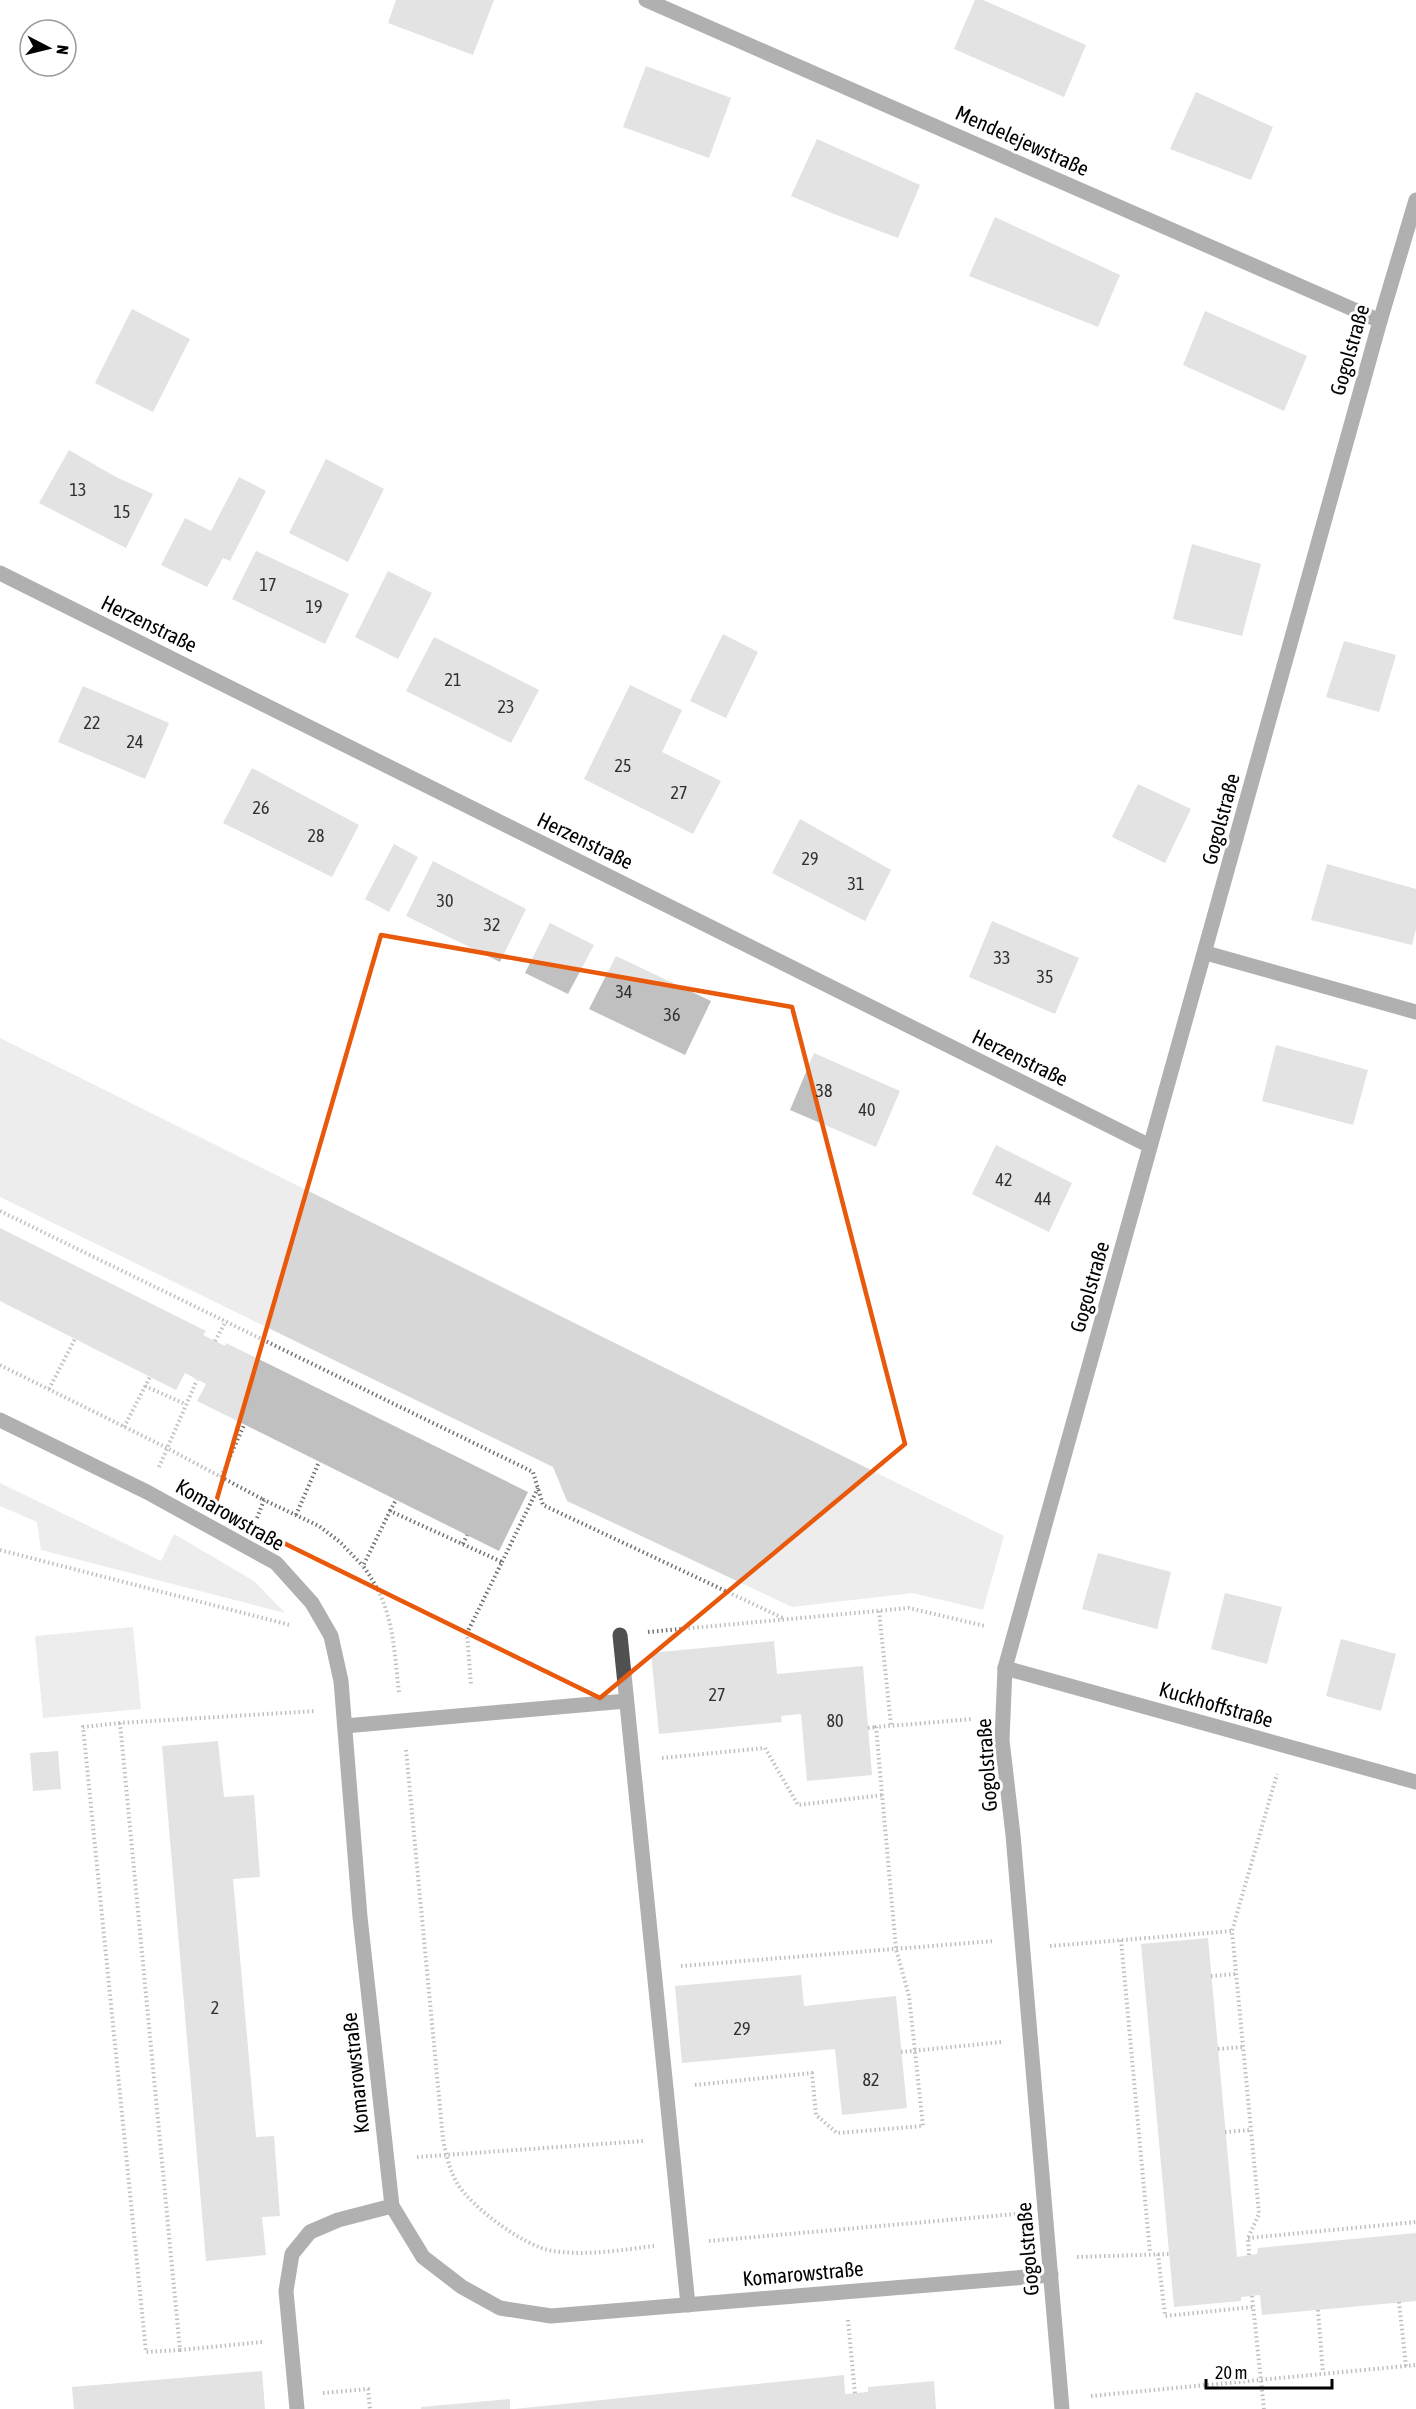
<svg xmlns="http://www.w3.org/2000/svg" width="1416" height="2409" viewBox="0 0 1416 2409" font-family="'Asap Condensed',sans-serif">
  <style>
    .green { fill: #d7d7d7 }
    .building { fill: #c0c0c0 }
    .lines { fill: none; stroke-linecap: round; stroke-linejoin: round }
    .path { stroke: #727272; stroke-width: 4; stroke-dasharray: 1.5 3; stroke-linecap: butt }
    .minor { stroke: #505050; stroke-width: 15 }
    .marked { fill: none; stroke: #e8590c; stroke-width: 4.5; stroke-linejoin: round }
    .labels { text-anchor: middle; stroke-width: 6; stroke-linejoin: round; paint-order: stroke }
    .number-label { font-size: 18px; fill: #303030 }
    .street-label { font-size: 21px; fill: #000; stroke: #fff }
  </style>
  <rect width="100%" height="100%" fill="#fff"/>
  <!-- green -->
  <g class="green">
    <path d="M0 1038 1004 1536 983 1610 913 1593 792 1607 567 1501 553 1467 0 1197Z"/>
    <path d="M0 1483 161 1561 174 1534 254 1581 285 1613 41 1550 37 1522 0 1506Z"/>
    <path d="M133 1627 141 1709 43 1718 35 1636Z"/>
  </g>
  <!-- building -->
  <g class="building">
    <path d="M396 0H494L473 55 388 23Z"/>
    <path d="M975 0H983L1086 45 1064 97 954 49Z"/>
    <path d="M646 66 731 98 709 158 623 127Z"/>
    <path d="M1196 92 1273 127 1251 180 1170 149Z"/>
    <path d="M817 139 920 185 898 238 834 214 791 196Z"/>
    <path d="M995 217 1120 275 1098 327 969 276Z"/>
    <path d="M132 309 190 339 153 412 95 383Z"/>
    <path d="M1205 311 1307 356 1284 411 1183 365Z"/>
    <path d="M69 450 116 477 153 494 126 548 39 503Z"/>
    <path d="M326 459 384 489 348 562 289 533Z"/>
    <path d="M239 477 266 491 230 561 223 558 207 587 161 565 185 518 211 531Z"/>
    <path d="M1192 544 1261 564 1242 636 1173 619Z"/>
    <path d="M256 551 349 594 325 644 232 599Z"/>
    <path d="M388 571 432 593 398 659 355 637Z"/>
    <path d="M723 634 758 652 726 718 690 701Z"/>
    <path d="M434 637 539 690 511 743 406 691Z"/>
    <path d="M1344 641 1396 655 1379 712 1326 697Z"/>
    <path d="M630 685 682 710 662 752 721 781 693 834 584 779Z"/>
    <path d="M83 686 169 723 145 779 58 742Z"/>
    <path d="M252 768 359 825 332 877 223 823Z"/>
    <path d="M1138 784 1191 809 1165 863 1112 837Z"/>
    <path d="M800 819 891 870 865 921 772 873Z"/>
    <path d="M394 844 418 857 389 912 365 899Z"/>
    <path d="M433 861 526 909 500 962 406 916Z"/>
    <path d="M1327 864 1416 889V929L1412 945 1311 920Z"/>
    <path d="M992 921 1079 958 1055 1014 969 977Z"/>
    <path d="M550 923 594 945 568 994 525 973Z"/>
    <path d="M616 956 711 1001 685 1055 589 1009Z"/>
    <path d="M1276 1045 1368 1070 1353 1125 1262 1101Z"/>
    <path d="M814 1053 900 1091 876 1147 790 1110Z"/>
    <path d="M996 1145 1072 1183 1049 1232 972 1194Z"/>
    <path d="M0 1228 206 1331 203 1335 225 1346 226 1343 528 1492 499 1551 197 1401 206 1384 185 1373 176 1390 0 1301Z"/>
    <path d="M1098 1553 1171 1572 1157 1629 1082 1609Z"/>
    <path d="M1225 1593 1282 1607 1267 1664 1211 1649Z"/>
    <path d="M1341 1639 1396 1654 1381 1711 1326 1696Z"/>
    <path d="M774 1641 777 1674 863 1666 872 1775 807 1781 801 1714 781 1716 782 1722 659 1734 651 1653Z"/>
    <path d="M218 1741 224 1797 254 1795 260 1877 233 1879 256 2137 274 2136 280 2216 262 2217 266 2255 206 2261 162 1746Z"/>
    <path d="M58 1751 61 1789 33 1791 30 1753Z"/>
    <path d="M1208 1938 1237 2257 1257 2254 1258 2248 1416 2233V2301L1262 2315 1260 2295 1241 2297V2301L1174 2307 1141 1944Z"/>
    <path d="M801 1975 804 2006 896 1996 907 2108 842 2115 835 2049 682 2063 675 1986Z"/>
    <path d="M262 2371 265 2409H74L72 2387Z"/>
    <path d="M844 2375 845 2394 868 2392V2387L934 2381 936 2409H514Z"/>
    <path d="M510 2399V2409H421V2407Z"/>
  </g>
  <g class="lines">
    <!-- path -->
    <g class="path">
      <path d="M0 1211 533 1472 543 1505 785 1619"/>
      <path d="M215 1341 226 1321"/>
      <path d="M0 1365 167 1448 264 1500"/>
      <path d="M145 1386 185 1404"/>
      <path d="M49 1389 75 1339"/>
      <path d="M124 1427 150 1377"/>
      <path d="M159 1467 197 1380"/>
      <path d="M221 1477 244 1425"/>
      <path d="M390 1511 396 1500"/>
      <path d="M296 1515 319 1462"/>
      <path d="M257 1518 264 1500 319 1526 340 1542 363 1566"/>
      <path d="M463 1544 467 1535"/>
      <path d="M0 1550 290 1625"/>
      <path d="M502 1562 538 1488"/>
      <path d="M879 1611 891 1725"/>
      <path d="M648 1632 909 1608 985 1626"/>
      <path d="M399 1692C393 1642 394 1608 363 1566L390 1511 502 1562 467 1633 471 1685"/>
      <path d="M120 1723 83 1727 146 2352 180 2350"/>
      <path d="M868 1728 876 1727"/>
      <path d="M406 1750 443 2139C446 2154 449 2169 457 2183 471 2207 525 2247 553 2251 586 2256 621 2250 654 2246"/>
      <path d="M662 1758 765 1748 798 1805 883 1795"/>
      <path d="M1121 1940 1150 2253"/>
      <path d="M1050 1946 1232 1931"/>
      <path d="M681 1966 994 1941"/>
      <path d="M1211 1976 1236 1974"/>
      <path d="M1218 2049 1243 2047"/>
      <path d="M901 2052 1002 2042"/>
      <path d="M695 2085 812 2073 816 2115 837 2133 923 2126 909 1996 896 1949 876 1727 973 1719"/>
      <path d="M1225 2132 1251 2130"/>
      <path d="M417 2157 643 2141"/>
      <path d="M1248 2238 1416 2222"/>
      <path d="M709 2241 1016 2214"/>
      <path d="M1158 2254 1165 2316 1253 2307"/>
      <path d="M1249 2255 1248 2238 1259 2214 1232 1931 1277 1774"/>
      <path d="M1077 2257 1169 2254"/>
      <path d="M1252 2296 1264 2409"/>
      <path d="M1399 2302 1406 2366"/>
      <path d="M1318 2310 1323 2373"/>
      <path d="M848 2320 855 2394"/>
      <path d="M262 2342 180 2350 120 1723 315 1711"/>
      <path d="M323 2393 368 2389 370 2409"/>
      <path d="M1091 2396 1416 2365"/>
    </g>
    <!-- minor -->
    <g class="minor">
      <path d="M646 0 1380 321"/>
      <path d="M0 573 1150 1146"/>
      <path d="M1206 953 1416 1012"/>
      <path d="M0 1420 147 1492 276 1563 312 1603 331 1636 341 1681 360 1917 392 2206 423 2257 462 2287 500 2308 551 2316 1051 2275"/>
      <path d="M620 1635 688 2305"/>
      <path d="M1005 1668 1416 1782"/>
      <path d="M345 1726 626 1701"/>
      <path d="M297 2409 286 2291 292 2254 310 2232 338 2220 392 2206"/>
      <path d="M1062 2409 1013 1835 1002 1740 1005 1668 1380 321 1416 200"/>
    </g>
  </g>
  <!-- marked area -->
  <path d="M0 0H1416V2409H0ZM381 935 792 1007 905 1444 600 1698 214 1509Z" fill="#fff" fill-opacity=".55" fill-rule="evenodd"/>
  <path class="marked" d="M381 935 792 1007 905 1444 600 1698 214 1509Z"/>
  <g class="labels">
    <!-- number labels -->
    <g class="number-label">
      <text x="78" y="496">13</text>
      <text x="122" y="518">15</text>
      <text x="268" y="591">17</text>
      <text x="314" y="613">19</text>
      <text x="453" y="686">21</text>
      <text x="506" y="713">23</text>
      <text x="92" y="729">22</text>
      <text x="135" y="748">24</text>
      <text x="623" y="772">25</text>
      <text x="679" y="799">27</text>
      <text x="261" y="814">26</text>
      <text x="316" y="842">28</text>
      <text x="810" y="865">29</text>
      <text x="856" y="890">31</text>
      <text x="445" y="907">30</text>
      <text x="492" y="931">32</text>
      <text x="1002" y="964">33</text>
      <text x="1045" y="983">35</text>
      <text x="624" y="998">34</text>
      <text x="672" y="1021">36</text>
      <text x="824" y="1097">38</text>
      <text x="867" y="1116">40</text>
      <text x="1004" y="1186">42</text>
      <text x="1043" y="1205">44</text>
      <text x="717" y="1701">27</text>
      <text x="835" y="1727">80</text>
      <text x="215" y="2014">2</text>
      <text x="742" y="2035">29</text>
      <text x="871" y="2086">82</text>
    </g>
    <!-- street labels -->
    <g class="street-label">
      <text transform="translate(1022 141) rotate(24)" y="7">Mendelejewstraße</text>
      <text transform="translate(1350 350) rotate(-74)" y="7">Gogolstraße</text>
      <text transform="translate(149 624) rotate(26)" y="7">Herzenstraße</text>
      <text transform="translate(1221 819) rotate(-75)" y="7">Gogolstraße</text>
      <text transform="translate(585 841) rotate(26)" y="7">Herzenstraße</text>
      <text transform="translate(1020 1058) rotate(26)" y="7">Herzenstraße</text>
      <text transform="translate(1090 1287) rotate(-74)" y="7">Gogolstraße</text>
      <text transform="translate(230 1515) rotate(30)" y="7">Komarowstraße</text>
      <text transform="translate(1216 1705) rotate(16)" y="7">Kuckhoffstraße</text>
      <text transform="translate(987 1765) rotate(-94)" y="7">Gogolstraße</text>
      <text transform="translate(356 2073) rotate(-96)" y="7">Komarowstraße</text>
      <text transform="translate(1028 2249) rotate(-95)" y="7">Gogolstraße</text>
      <text transform="translate(803 2274) rotate(-5)" y="7">Komarowstraße</text>
    </g>
  </g>
  <!-- north arrow -->
  <g transform="translate(48 48) rotate(97)"><circle r="28" fill="#ffffff" stroke="#999999" stroke-width="1.5"/>
  <path d="M0-4.5L10 22L0 15L-10 22Z" fill="#000000"/>
  <text y="-9" font-size="16" font-weight="bold" text-anchor="middle" fill="#000000">N</text>
  </g>
  <!-- scale -->
  <path d="M1206 2379v9h126v-9" fill="none" stroke="#000000" stroke-width="3"/>
  <text x="1215" y="2379" font-size="18" fill="#000000" stroke="#ffffff" stroke-width="4.5" paint-order="stroke">20 m</text>
</svg>
